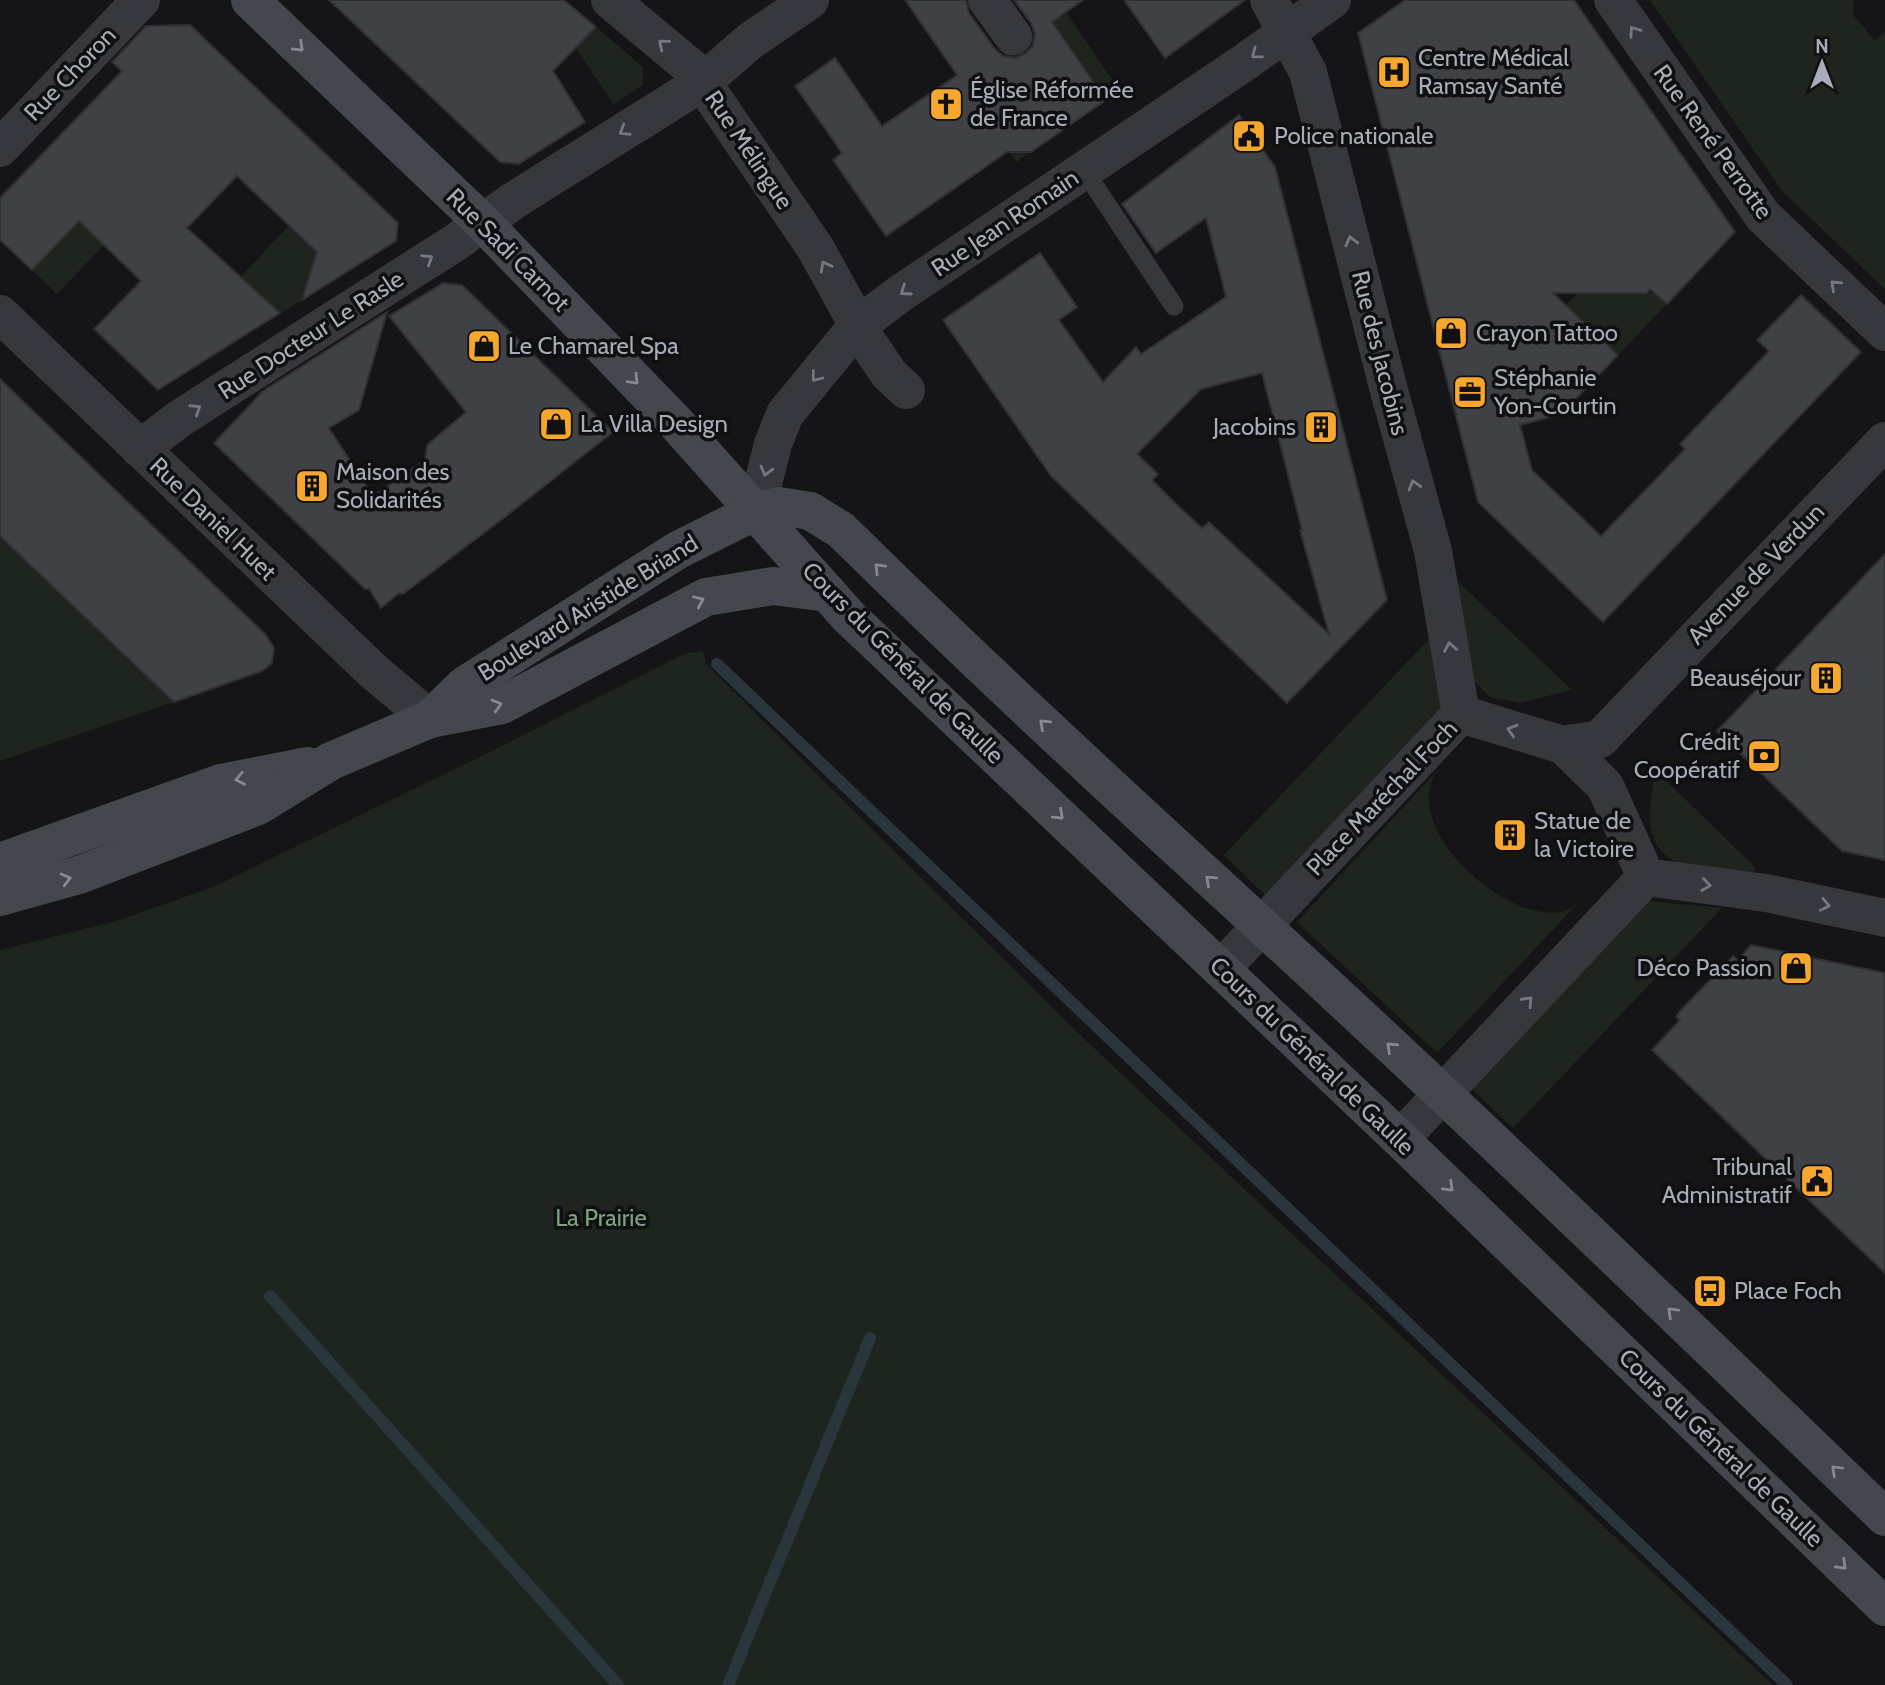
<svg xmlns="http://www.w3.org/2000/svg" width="1885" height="1685" viewBox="0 0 1885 1685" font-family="Cabin,sans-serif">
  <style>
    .green { fill: #1d251e }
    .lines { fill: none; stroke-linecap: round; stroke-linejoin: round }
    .stream { stroke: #2b353c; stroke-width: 12 }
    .building { fill: #3f4144; stroke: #2f3033; stroke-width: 2; fill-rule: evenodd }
    .service { stroke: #36383d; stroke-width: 19 }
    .minor { stroke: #36383d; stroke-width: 38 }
    .tertiary { stroke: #36383d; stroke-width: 38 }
    .secondary { stroke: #44474d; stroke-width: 38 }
    .oneway { stroke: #747881 }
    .oneway2 { stroke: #848993 }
    .labels { text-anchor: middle; stroke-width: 7; stroke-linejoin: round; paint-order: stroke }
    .poi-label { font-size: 24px; fill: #a7adb8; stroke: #101012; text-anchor: start }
    .street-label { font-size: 24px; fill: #a7adb8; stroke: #101012 }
    .park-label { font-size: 24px; fill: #7da37d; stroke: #101012 }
  </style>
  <rect width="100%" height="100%" fill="#151517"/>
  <!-- green -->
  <g class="green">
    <path d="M1650 0H1854L1853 15 1875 40 1885 32V289L1782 191Z"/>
    <path d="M1066 12 1119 90 1106 99 1071 50 1043 143 1016 162 963 83Z"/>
    <path d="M596 27 643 67V85L613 104 576 48Z"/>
    <path d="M94 190 127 221 57 294 32 270 59 242 51 233Z"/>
    <path d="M289 225 324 257 313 284 317 291 274 317 236 282Z"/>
    <path d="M1604 266 1646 293H1655L1667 304 1618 355 1566 305Z"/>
    <path d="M0 536 174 702 0 761Z"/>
    <path d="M1449 573 1572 690 1519 703 1490 697 1471 678Z"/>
    <path d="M1432 636 1443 708 1266 896 1224 855Z"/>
    <path d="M703 651 706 664 1079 1034 1773 1685H0V950L116 921 213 887 477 758 684 654Z"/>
    <path d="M1438 770C1397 824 1502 922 1560 912 1568 911 1573 906 1579 902L1437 1053 1297 922Z"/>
    <path d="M1655 770 1755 867 1754 879C1714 873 1656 874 1650 824 1648 807 1653 787 1655 770Z"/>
    <path d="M1648 901 1722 908 1513 1128 1471 1088Z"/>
  </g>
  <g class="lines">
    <!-- stream -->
    <g class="stream">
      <path d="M717 664 1787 1685"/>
      <path d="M270 1296 618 1685"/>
      <path d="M728 1685 870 1338"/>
    </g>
  </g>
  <!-- building -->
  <g class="building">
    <path d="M329 0H564L596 27 553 71 585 122 519 164 500 162Z"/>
    <path d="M905 0H966L969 13 995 49 1003 56 1015 58 1026 53 1033 46 1035 34 1031 23 1014 0H1083L1052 22 1106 100 1031 152H1007L886 236 833 160 842 153 795 86 835 58 882 126 957 75Z"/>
    <path d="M1124 0H1245L1165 58Z"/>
    <path d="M1405 0H1574L1735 232 1667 304 1650 289 1647 293H1553L1618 355 1561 414 1520 425 1532 470 1601 536 1685 449 1680 444 1769 351 1757 340 1801 295 1861 352 1603 622 1478 502 1358 33Z"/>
    <path d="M190 25 398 223 396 241 302 300 317 252 237 176 187 228 280 313 158 390 94 329 141 281 79 221 32 270 0 240V198L122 71 112 62 146 26Z"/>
    <path d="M1239 115 1275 167 1387 600 1287 703 1051 476 943 320 1040 253 1077 307 1059 320 1103 382 1136 347 1141 354 1226 297 1206 218 1156 253 1122 204ZM1262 373 1302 530H1300L1329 634 1209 522 1202 528 1176 504 1152 480 1158 474 1137 454 1201 389Z"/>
    <path d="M443 283 462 285 613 432 505 517 403 594 399 593 381 608 369 589H365L214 443 263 391 387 312 359 410 329 428 373 496 425 460 427 445 466 412 389 316Z"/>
    <path d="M0 379 266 635 274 648 272 663 262 671 174 702 0 536Z"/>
    <path d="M1885 554V860L1842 851 1717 731Z"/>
    <path d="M1751 945 1885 973V1273L1652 1050 1680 1020 1676 1017 1681 1010 1733 956 1738 960Z"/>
  </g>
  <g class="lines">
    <!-- service -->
    <path class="service" d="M1084 170 1174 306"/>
    <!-- minor -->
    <g class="minor">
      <path d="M610 0 694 70 816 249 866 340 889 374 906 390"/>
      <path d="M987 0 1013 36"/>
      <path d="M1613 0 1763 216 1885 332"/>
      <path d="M0 148 141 0"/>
      <path d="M0 314 373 671 430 719"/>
      <path d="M140 449 179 419 456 242 513 201 703 82 750 41 810 0"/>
      <path d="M756 511 773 444 785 414 857 326 901 293 1245 62 1332 0"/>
    </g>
    <!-- tertiary -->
    <g class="tertiary">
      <path d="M1269 0 1308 72 1387 383 1433 551 1461 714"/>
      <path d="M1461 714 1563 745 1605 786 1646 877"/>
      <path d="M1563 745 1600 739 1885 441"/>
      <path d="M1646 877 1766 893 1885 918"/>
      <path d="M1221 969 1461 714"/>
      <path d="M1400 1139 1646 877"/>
    </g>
    <!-- secondary -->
    <g class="secondary">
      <path d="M250 0 483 223 677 424 849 617 1400 1139 1885 1607"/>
      <path d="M430 719 465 685 678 550 756 511 779 506 810 511 841 530C978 665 1120 796 1262 926 1473 1119 1679 1319 1885 1517"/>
      <path d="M0 862 221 783 308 766"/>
      <path d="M0 897 79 875 258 806 331 761 430 719 502 705 706 597 773 586 828 593"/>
    </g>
  </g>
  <!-- one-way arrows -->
  <defs><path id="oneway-chevron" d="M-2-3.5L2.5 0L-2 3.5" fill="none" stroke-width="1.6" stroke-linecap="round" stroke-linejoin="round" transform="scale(1.75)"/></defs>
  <g class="oneway">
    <use href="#oneway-chevron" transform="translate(1634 31) rotate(-125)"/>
    <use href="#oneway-chevron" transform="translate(663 44) rotate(-141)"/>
    <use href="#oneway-chevron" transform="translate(1256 54) rotate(143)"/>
    <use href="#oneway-chevron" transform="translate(624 131) rotate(148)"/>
    <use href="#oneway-chevron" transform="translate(1351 241) rotate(-104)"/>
    <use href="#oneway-chevron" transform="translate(428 259) rotate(-33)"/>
    <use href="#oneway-chevron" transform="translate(825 266) rotate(-118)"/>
    <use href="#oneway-chevron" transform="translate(1835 285) rotate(-137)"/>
    <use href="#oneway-chevron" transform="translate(905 291) rotate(145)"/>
    <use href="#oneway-chevron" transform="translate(816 377) rotate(128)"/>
    <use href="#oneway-chevron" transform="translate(196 409) rotate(-33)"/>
    <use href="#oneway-chevron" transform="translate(766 471) rotate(105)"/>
    <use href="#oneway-chevron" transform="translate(1414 485) rotate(-106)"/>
    <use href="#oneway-chevron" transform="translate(1450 647) rotate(-100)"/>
    <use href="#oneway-chevron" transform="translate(1512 730) rotate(-163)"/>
    <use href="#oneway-chevron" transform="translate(1706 885) rotate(8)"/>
    <use href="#oneway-chevron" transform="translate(1825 905) rotate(12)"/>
    <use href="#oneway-chevron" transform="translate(1528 1001) rotate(-47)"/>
  </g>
  <g class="oneway2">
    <use href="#oneway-chevron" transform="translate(299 47) rotate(44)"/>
    <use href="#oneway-chevron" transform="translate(634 380) rotate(46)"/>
    <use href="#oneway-chevron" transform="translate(879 568) rotate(-135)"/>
    <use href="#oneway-chevron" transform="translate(699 601) rotate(-24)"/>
    <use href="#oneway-chevron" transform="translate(497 705) rotate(-16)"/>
    <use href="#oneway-chevron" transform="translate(1044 724) rotate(-137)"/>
    <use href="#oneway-chevron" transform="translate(240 779) rotate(169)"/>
    <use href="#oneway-chevron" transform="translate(1059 815) rotate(43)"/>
    <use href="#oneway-chevron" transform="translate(66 879) rotate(-15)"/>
    <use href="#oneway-chevron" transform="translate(1210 880) rotate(-138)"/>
    <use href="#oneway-chevron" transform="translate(1391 1047) rotate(-137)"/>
    <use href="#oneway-chevron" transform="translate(1449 1187) rotate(44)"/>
    <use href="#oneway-chevron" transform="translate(1672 1312) rotate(-136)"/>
    <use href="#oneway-chevron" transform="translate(1836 1470) rotate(-136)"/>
    <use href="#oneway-chevron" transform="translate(1842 1565) rotate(44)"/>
  </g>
  <!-- icons -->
  <defs>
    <g id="hospital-square" transform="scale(1.75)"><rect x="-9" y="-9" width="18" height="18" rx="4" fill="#f7a72e" stroke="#101012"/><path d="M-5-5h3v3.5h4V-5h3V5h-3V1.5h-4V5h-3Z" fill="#111"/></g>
    <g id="church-square" transform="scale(1.75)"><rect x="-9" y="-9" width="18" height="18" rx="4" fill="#f7a72e" stroke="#101012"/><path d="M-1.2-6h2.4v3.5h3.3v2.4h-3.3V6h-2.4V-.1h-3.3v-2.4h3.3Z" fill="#111"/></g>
    <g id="civic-square" transform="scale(1.75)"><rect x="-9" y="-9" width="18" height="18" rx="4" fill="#f7a72e" stroke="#101012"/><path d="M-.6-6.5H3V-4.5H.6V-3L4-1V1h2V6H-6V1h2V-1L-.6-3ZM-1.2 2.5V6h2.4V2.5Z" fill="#111"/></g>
    <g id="shop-square" transform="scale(1.75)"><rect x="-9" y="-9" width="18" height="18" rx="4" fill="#f7a72e" stroke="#101012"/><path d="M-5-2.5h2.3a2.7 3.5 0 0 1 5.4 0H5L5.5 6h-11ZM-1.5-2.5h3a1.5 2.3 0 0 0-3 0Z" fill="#111"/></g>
    <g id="office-square" transform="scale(1.75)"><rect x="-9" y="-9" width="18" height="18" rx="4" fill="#f7a72e" stroke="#101012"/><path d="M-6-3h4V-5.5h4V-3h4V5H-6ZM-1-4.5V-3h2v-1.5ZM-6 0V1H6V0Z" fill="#111"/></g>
    <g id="building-square" transform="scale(1.75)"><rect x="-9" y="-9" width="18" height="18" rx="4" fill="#f7a72e" stroke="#101012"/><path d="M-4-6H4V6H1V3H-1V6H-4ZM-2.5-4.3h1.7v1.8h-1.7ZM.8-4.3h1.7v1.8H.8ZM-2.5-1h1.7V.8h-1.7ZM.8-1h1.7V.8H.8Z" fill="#111"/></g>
    <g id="bank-square" transform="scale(1.75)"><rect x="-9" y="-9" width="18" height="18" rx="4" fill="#f7a72e" stroke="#101012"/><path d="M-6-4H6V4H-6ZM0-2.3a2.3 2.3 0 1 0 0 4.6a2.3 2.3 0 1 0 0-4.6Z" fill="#111"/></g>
    <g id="bus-square" transform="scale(1.75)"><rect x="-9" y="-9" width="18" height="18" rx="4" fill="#f7a72e" stroke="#101012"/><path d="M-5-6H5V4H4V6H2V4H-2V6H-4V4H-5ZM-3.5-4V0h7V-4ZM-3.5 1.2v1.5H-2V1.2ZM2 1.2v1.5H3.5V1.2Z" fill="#111"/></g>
  </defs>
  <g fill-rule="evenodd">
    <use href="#hospital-square" x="1394" y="72"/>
    <use href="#church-square" x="946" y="104"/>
    <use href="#civic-square" x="1249" y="136"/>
    <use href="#shop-square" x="1451" y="333"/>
    <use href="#shop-square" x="484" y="346"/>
    <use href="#office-square" x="1470" y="392"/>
    <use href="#shop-square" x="556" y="424"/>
    <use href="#building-square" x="1321" y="427"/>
    <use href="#building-square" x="312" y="486"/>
    <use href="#building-square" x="1826" y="678"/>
    <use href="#bank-square" x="1764" y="756"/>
    <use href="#building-square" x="1510" y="835"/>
    <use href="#shop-square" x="1796" y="968"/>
    <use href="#civic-square" x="1817" y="1181"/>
    <use href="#bus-square" x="1710" y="1291"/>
  </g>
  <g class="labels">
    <!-- poi labels -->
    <g class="poi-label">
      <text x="1418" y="66">Centre Médical<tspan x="1418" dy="28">Ramsay Santé</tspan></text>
      <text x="970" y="98">Église Réformée<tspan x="970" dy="28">de France</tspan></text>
      <text x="1274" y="144">Police nationale</text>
      <text x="1476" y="341">Crayon Tattoo</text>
      <text x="508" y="354">Le Chamarel Spa</text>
      <text x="1494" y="386">Stéphanie<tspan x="1494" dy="28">Yon-Courtin</tspan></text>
      <text x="580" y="432">La Villa Design</text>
      <text x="1296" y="435" text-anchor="end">Jacobins</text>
      <text x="336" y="480">Maison des<tspan x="336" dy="28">Solidarités</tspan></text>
      <text x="1801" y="686" text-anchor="end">Beauséjour</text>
      <text x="1740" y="750" text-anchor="end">Crédit<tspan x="1740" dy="28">Coopératif</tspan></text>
      <text x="1534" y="829">Statue de<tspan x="1534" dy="28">la Victoire</tspan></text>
      <text x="1772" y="976" text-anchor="end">Déco Passion</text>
      <text x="1792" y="1175" text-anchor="end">Tribunal<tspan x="1792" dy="28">Administratif</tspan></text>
      <text x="1734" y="1299">Place Foch</text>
    </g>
    <!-- street labels -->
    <g class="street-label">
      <text transform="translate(70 74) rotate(-46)" y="8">Rue Choron</text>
      <text transform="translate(1713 142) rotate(54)" y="8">Rue René Perrotte</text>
      <text transform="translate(749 150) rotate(56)" y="8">Rue Mélingue</text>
      <text transform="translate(1005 223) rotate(-34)" y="8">Rue Jean Romain</text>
      <text transform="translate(508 250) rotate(45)" y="8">Rue Sadi Carnot</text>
      <text transform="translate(311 335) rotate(-33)" y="8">Rue Docteur Le Rasle</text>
      <text transform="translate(1380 353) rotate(76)" y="8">Rue des Jacobins</text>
      <text transform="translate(213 519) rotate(44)" y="8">Rue Daniel Huet</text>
      <text transform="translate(1756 574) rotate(-46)" y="8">Avenue de Verdun</text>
      <text transform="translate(588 608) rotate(-32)" y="8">Boulevard Aristide Briand</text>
      <text transform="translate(903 663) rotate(45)" y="8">Cours du Général de Gaulle</text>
      <text transform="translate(1382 798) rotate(-46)" y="8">Place Maréchal Foch</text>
      <text transform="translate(1312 1056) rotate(44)" y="8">Cours du Général de Gaulle</text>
      <text transform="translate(1721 1448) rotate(44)" y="8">Cours du Général de Gaulle</text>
    </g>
    <!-- park labels -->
    <g class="park-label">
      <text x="601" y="1226">La Prairie</text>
    </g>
  </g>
  <!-- north arrow -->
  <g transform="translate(1822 63)" stroke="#101012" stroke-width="5" paint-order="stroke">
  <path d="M0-5L12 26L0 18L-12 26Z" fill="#a7adb8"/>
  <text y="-10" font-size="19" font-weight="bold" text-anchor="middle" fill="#a7adb8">N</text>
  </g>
</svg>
